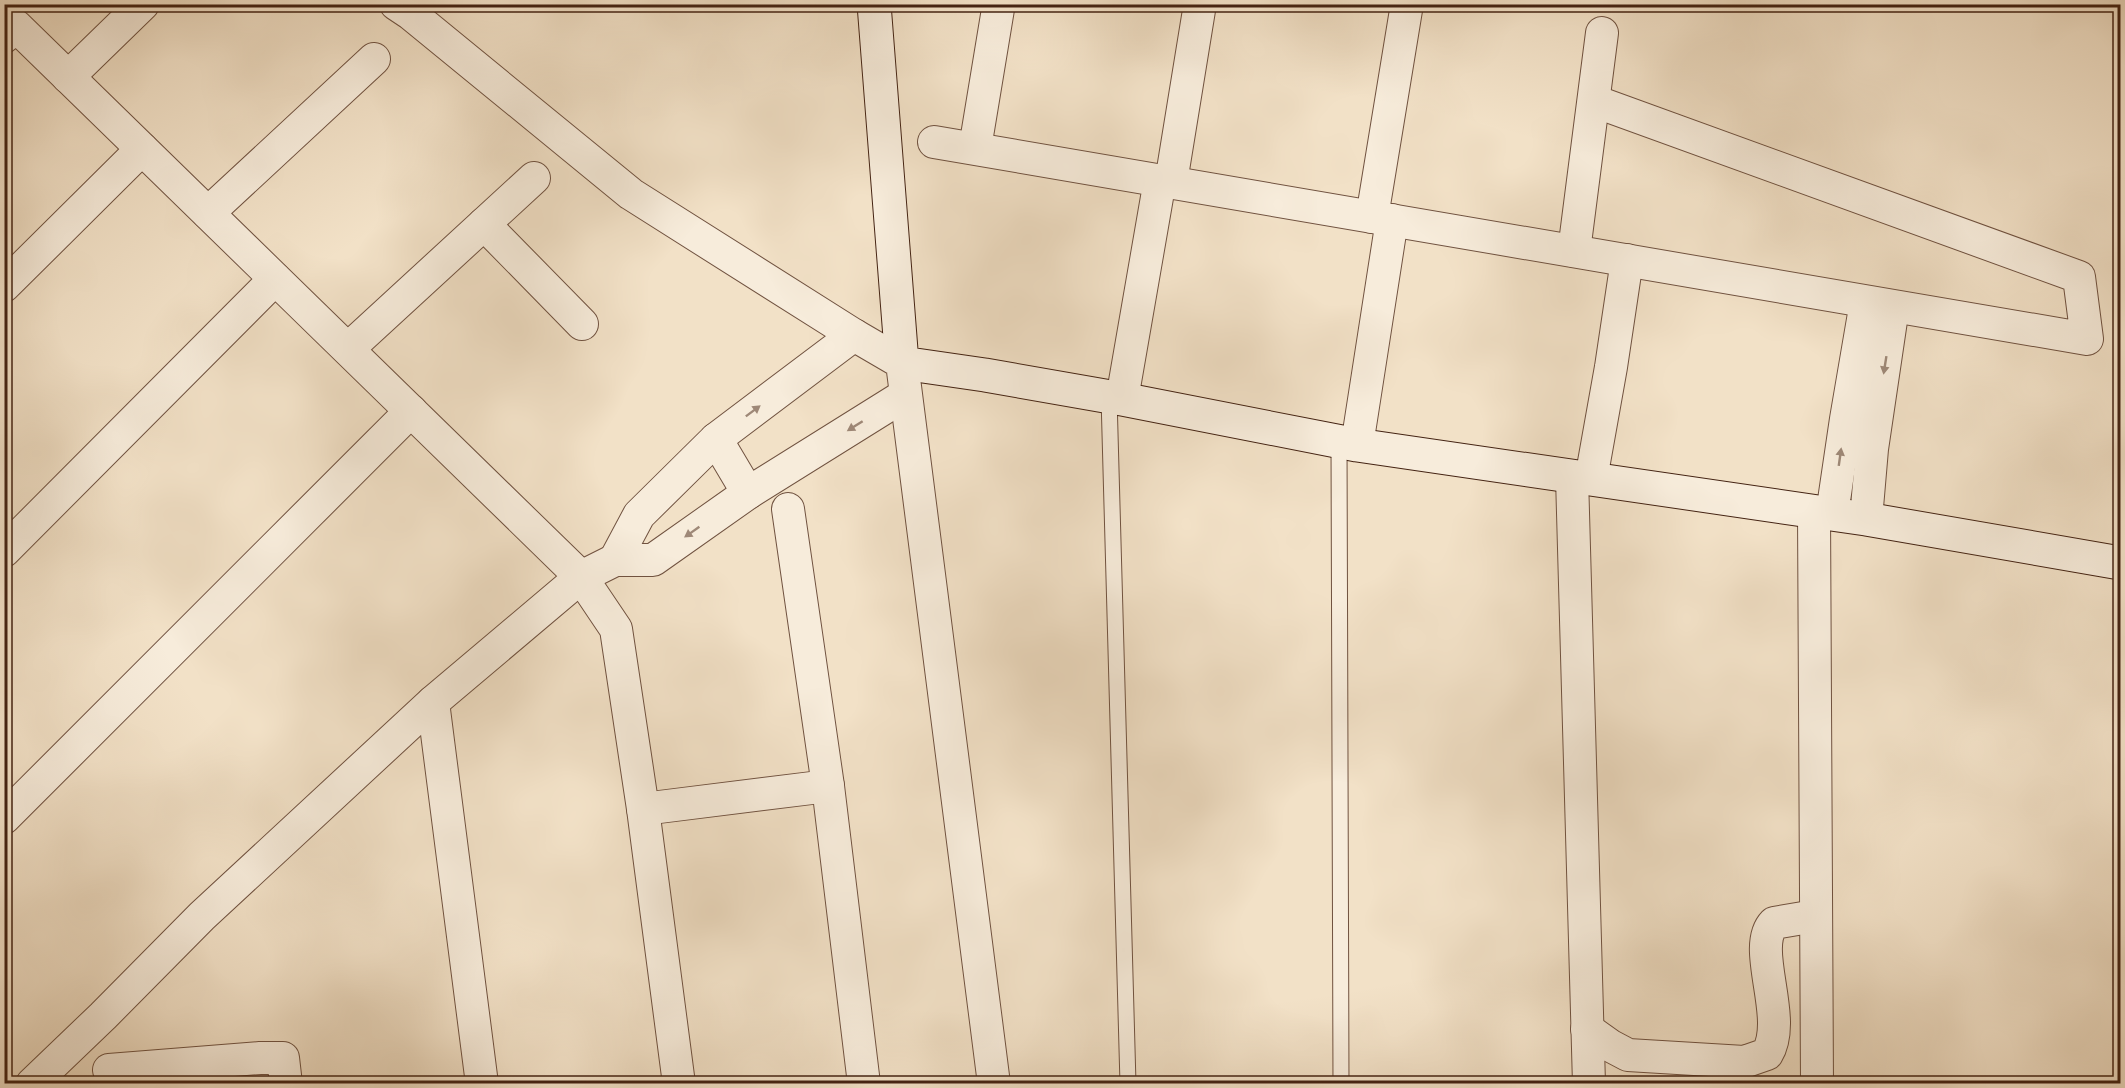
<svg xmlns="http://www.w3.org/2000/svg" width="2125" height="1088" viewBox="0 0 2125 1088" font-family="Alegreya,serif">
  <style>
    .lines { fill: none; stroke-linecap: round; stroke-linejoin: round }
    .lane-casing { stroke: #705240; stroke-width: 17 }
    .street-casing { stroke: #705240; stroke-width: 34 }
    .secondary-casing { stroke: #442313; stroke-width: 35 }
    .lane { stroke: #f7ecdb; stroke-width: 15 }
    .street { stroke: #f7ecdb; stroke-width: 32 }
    .secondary { stroke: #f7ecdb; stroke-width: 33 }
    .oneway { fill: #9e8877 }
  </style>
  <rect width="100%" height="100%" fill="#f2e1c7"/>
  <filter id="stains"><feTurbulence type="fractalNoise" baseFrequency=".00333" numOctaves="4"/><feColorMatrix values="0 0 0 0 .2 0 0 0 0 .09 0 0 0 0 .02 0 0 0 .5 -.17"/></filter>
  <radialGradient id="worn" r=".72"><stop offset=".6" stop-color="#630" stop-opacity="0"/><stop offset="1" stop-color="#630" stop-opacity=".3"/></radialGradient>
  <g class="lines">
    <!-- lane casing -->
    <g class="lane-casing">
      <g id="lane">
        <path d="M1109 397 1128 1084"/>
        <path d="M1339 441 1341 1084"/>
      </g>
    </g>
    <!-- street casing -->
    <g class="street-casing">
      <g id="street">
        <path d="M396 4 411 14 631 194 854 335 902 363 994 1084"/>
        <path d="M4 37 16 26 581 577 616 629 643 809 679 1084"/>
        <path d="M68 77 143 4"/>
        <path d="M934 142 2087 339 2079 277 1594 101"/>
        <path d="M975 148 998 9"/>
        <path d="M1171 182 1200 4"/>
        <path d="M208 213 374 59"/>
        <path d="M1372 217 1407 4"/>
        <path d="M484 224 582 324"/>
        <path d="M1574 251 1602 33"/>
        <path d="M4 286 142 149"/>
        <path d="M348 349 534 178"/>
        <path d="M1122 399 1160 180"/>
        <path d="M716 439 748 493"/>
        <path d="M1357 445 1392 220"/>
        <path d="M1572 477 1589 1084"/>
        <path d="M1591 479 1611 367 1627 260"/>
        <path d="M788 509 828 786 864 1084"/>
        <path d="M1814 512 1817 1084"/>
        <path d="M1832 514 1846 419 1866 302"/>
        <path d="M1866 519 1872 449 1893 307"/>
        <path d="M4 551 275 279"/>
        <path d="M615 560 639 515 716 439 854 335"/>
        <path d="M433 702 482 1084"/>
        <path d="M643 809 828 786"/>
        <path d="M4 818 411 411"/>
        <path d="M1587 1029 1611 1046 1628 1055 1744 1062 1767 1054C1789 1018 1750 948 1774 923L1815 916"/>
        <path d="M109 1070 260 1058H283L286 1084"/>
        <path d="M32 1084 103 1016 202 916 433 702 581 577 615 560H653L748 493 905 395"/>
      </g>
    </g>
    <!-- secondary casing -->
    <g class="secondary-casing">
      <path id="secondary" d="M874 4 902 363 985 375 1122 399 1357 445 1866 519 2120 563"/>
    </g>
    <!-- lane -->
    <use href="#lane" class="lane"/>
    <!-- street -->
    <use href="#street" class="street"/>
    <!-- secondary -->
    <use href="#secondary" class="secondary"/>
  </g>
  <!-- one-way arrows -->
  <defs><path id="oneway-solid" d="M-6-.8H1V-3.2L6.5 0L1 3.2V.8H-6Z" transform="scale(1.5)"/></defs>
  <g class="oneway">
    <use href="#oneway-solid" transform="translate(1885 365) rotate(99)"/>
    <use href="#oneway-solid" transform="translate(753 411) rotate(-37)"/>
    <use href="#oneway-solid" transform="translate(855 426) rotate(148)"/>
    <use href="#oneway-solid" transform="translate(1840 457) rotate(-82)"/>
    <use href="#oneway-solid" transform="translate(692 532) rotate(145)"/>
  </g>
  <!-- margin -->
  <rect width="2125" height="1088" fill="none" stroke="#f2e1c7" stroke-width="24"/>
  <rect x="6" y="6" width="2113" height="1076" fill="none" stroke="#442313" stroke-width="3"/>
  <rect x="12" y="12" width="2101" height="1064" fill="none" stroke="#442313" stroke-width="1.5"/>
  <rect width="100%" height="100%" filter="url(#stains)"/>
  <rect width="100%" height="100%" fill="url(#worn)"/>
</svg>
